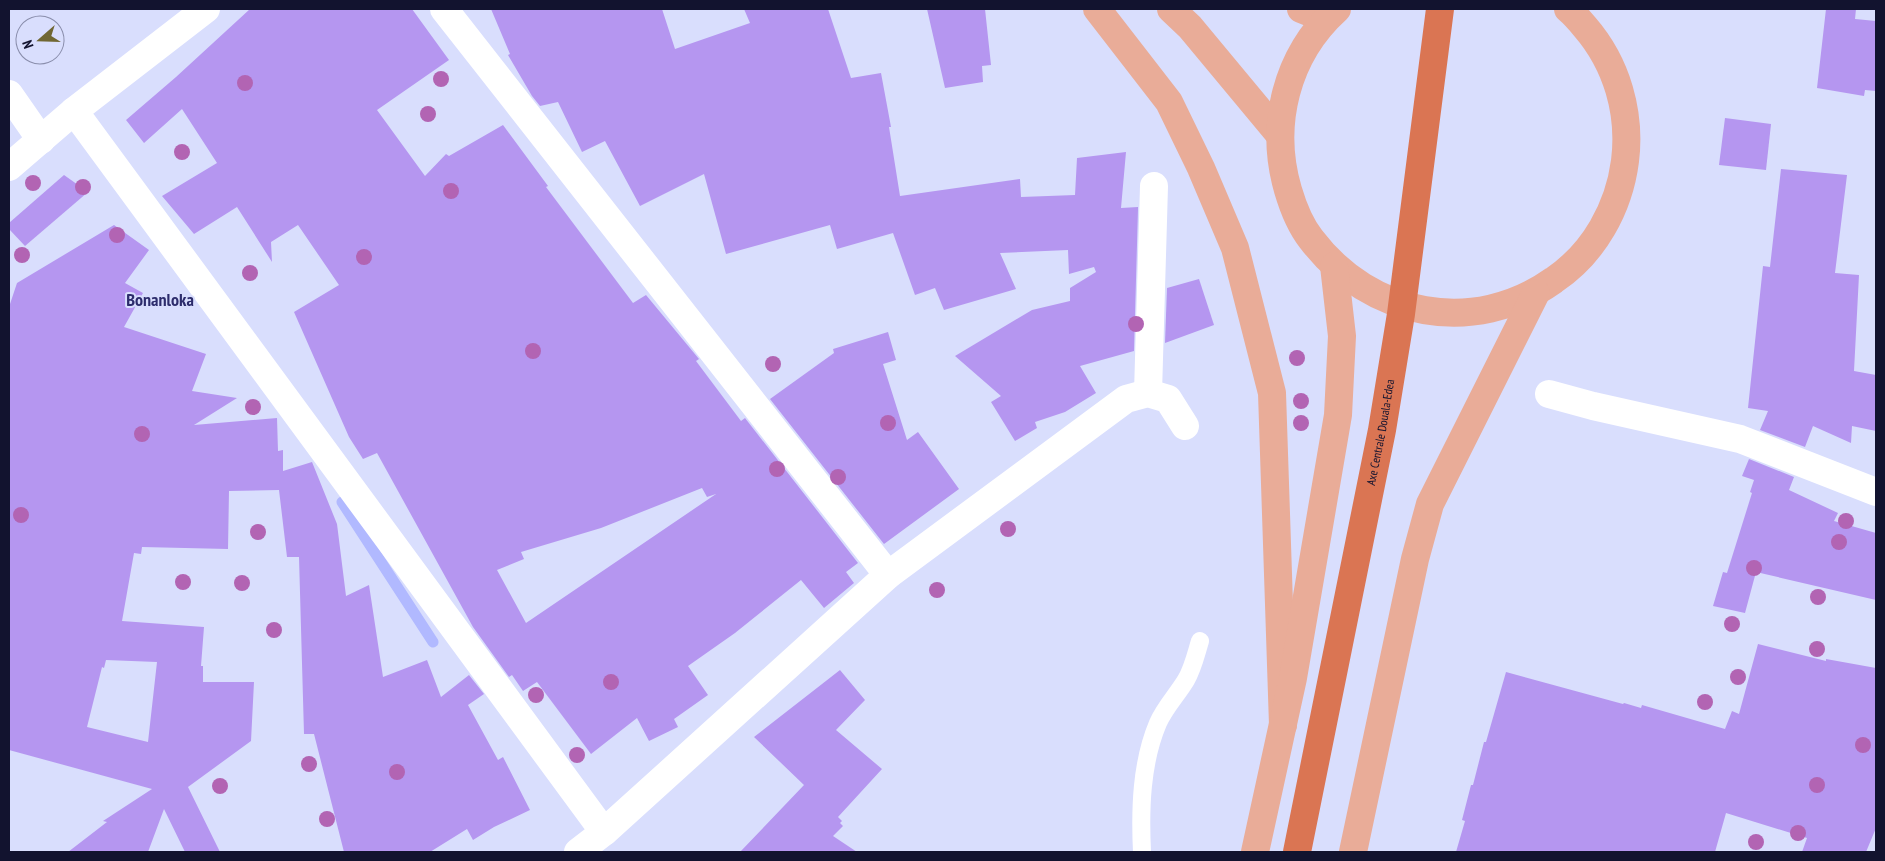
<svg xmlns="http://www.w3.org/2000/svg" width="1885" height="861" viewBox="0 0 1885 861" font-family="'PT Sans Narrow',sans-serif">
  <style>
    .lines { fill: none; stroke-linecap: round; stroke-linejoin: round }
    .stream { stroke: #b1b9ff; stroke-width: 11 }
    .building { fill: #b596f0; fill-rule: evenodd }
    .lane { stroke: #fff; stroke-width: 18 }
    .street { stroke: #fff; stroke-width: 28 }
    .primary { stroke: #e9ac98; stroke-width: 28 }
    .highway { stroke: #da7553; stroke-width: 28 }
    .tree { fill: #b264b3 }
    .labels { text-anchor: middle; stroke-width: 4; stroke-linejoin: round; paint-order: stroke }
    .street-label { font-size: 12px; fill: #12132f; stroke: #d9defd }
    .district-label { font-size: 18px; font-weight: bold; fill: #2d2c6c; stroke: #d9defd }
  </style>
  <rect width="100%" height="100%" fill="#d9defd"/>
  <g class="lines">
    <!-- stream -->
    <path class="stream" d="M342 502 433 642"/>
  </g>
  <!-- building -->
  <g class="building">
    <path d="M250 9H412L449 60 377 110 425 176 446 154 449 156 503 125 548 186 546 187 633 303 646 295 699 359 696 361 741 421 745 418 858 563 846 572 854 583 824 608 801 580 735 633 688 666 708 695 674 719 678 727 649 741 637 718 591 754 537 682 523 691 512 675 509 677 473 627 377 453 363 459 349 437 294 312 339 285 298 225 271 242 272 262 237 207 194 234 162 196 217 163 182 109 144 143 126 120 176 77ZM702 488 707 497 716 494 526 623 497 570 524 559 521 552 601 528Z"/>
    <path d="M491 9H662L675 49 750 23 744 9H828L851 78 881 73 891 127H889L900 196 1020 179 1021 197 1075 195 1077 158 1126 152 1121 208 1138 207V209L1134 351 1080 366 1096 393 1065 412 1035 422 1037 428 1015 441 991 402 1001 396 955 356 1032 310 1070 301V288L1096 272 1094 267 1069 274 1068 250 1000 253 1016 289 944 310 935 288 915 295 893 233 837 249 830 225 726 254 704 174 640 206 605 141 582 152 558 102 540 106 532 96 508 55 510 54Z"/>
    <path d="M927 9H985L991 65 982 66 983 82 945 88Z"/>
    <path d="M1826 9H1856L1855 19 1876 21V91L1865 90 1864 96 1817 88Z"/>
    <path d="M1725 118 1771 124 1766 170 1719 165Z"/>
    <path d="M1781 169 1847 175 1835 273 1859 275 1854 371 1876 375V431L1852 426 1851 443 1813 426 1805 447 1760 430 1768 411 1748 408 1763 266 1770 267Z"/>
    <path d="M64 175 88 192 25 246 9 229V223Z"/>
    <path d="M114 225 149 250 125 283 143 293 124 327 206 354 192 391 237 398 194 425 277 418 278 451 283 450V471L312 462 337 524 346 596 369 585 383 677 427 660 441 697 469 675 484 694 468 705 498 760 503 757 530 810 494 827 473 840 467 829 430 852H344L314 734H304L299 557H287L279 490 229 491 228 549 142 547 141 554 134 553 122 621 204 627 201 666H203V682H254L251 741 188 787 220 852H185L164 809 148 852H68L107 822 103 821 152 789 9 750V307L17 283ZM106 660 157 662 148 742 87 727 102 667 104 668Z"/>
    <path d="M1199 279 1214 325 1165 343 1167 288Z"/>
    <path d="M888 332 896 360 883 364 907 440 918 432 959 489 884 544 770 399 834 353 833 349Z"/>
    <path d="M1749 459 1794 477 1789 490 1838 513 1834 521 1876 533V600L1756 572 1745 613 1713 606 1723 572 1727 573 1752 493 1750 492 1754 480 1742 476Z"/>
    <path d="M1758 644 1826 661V659L1876 668V828L1866 852H1802L1807 838 1726 813 1715 852H1456L1465 821 1462 820 1471 785H1473L1484 742H1486L1506 672 1623 704 1624 703 1641 708 1642 705 1725 729 1732 711 1739 714Z"/>
    <path d="M840 670 865 700 836 730 882 769 838 817 842 821 840 823 843 826 833 836 857 852H740L804 785 754 737Z"/>
  </g>
  <g class="lines">
    <!-- lane -->
    <path class="lane" d="M1142 852C1140 810 1141 763 1158 723 1165 707 1177 695 1186 680 1193 668 1196 654 1200 641"/>
    <!-- street -->
    <g class="street">
      <path d="M444 9 888 575"/>
      <path d="M9 94 41 140"/>
      <path d="M74 111 604 832"/>
      <path d="M9 167 74 111 206 9"/>
      <path d="M1148 393 1154 186"/>
      <path d="M1549 394 1593 406 1740 439 1876 492"/>
      <path d="M578 852 604 832 888 575 1126 399 1148 393 1168 399 1185 426"/>
    </g>
    <!-- primary -->
    <g class="primary">
      <path d="M1097 9 1169 102 1201 168 1235 248 1272 393 1283 725"/>
      <path d="M1171 9 1190 27 1279 134"/>
      <path d="M1301 9 1326 19"/>
      <path d="M1337 9C1286 55 1269 125 1288 190 1293 207 1300 225 1311 239 1370 317 1474 337 1554 280 1594 253 1619 208 1625 161 1631 113 1617 64 1585 27 1580 21 1574 14 1568 9"/>
      <path d="M1255 852 1293 678 1338 415 1342 336 1334 266"/>
      <path d="M1353 852 1415 559 1430 504 1536 293"/>
    </g>
    <!-- highway -->
    <path class="highway" id="s1" d="M1297 852 1382 430 1401 314 1440 9"/>
  </g>
  <!-- trees -->
  <g class="tree">
    <circle cx="441" cy="79" r="8"/>
    <circle cx="245" cy="83" r="8"/>
    <circle cx="428" cy="114" r="8"/>
    <circle cx="182" cy="152" r="8"/>
    <circle cx="33" cy="183" r="8"/>
    <circle cx="83" cy="187" r="8"/>
    <circle cx="451" cy="191" r="8"/>
    <circle cx="117" cy="235" r="8"/>
    <circle cx="22" cy="255" r="8"/>
    <circle cx="364" cy="257" r="8"/>
    <circle cx="250" cy="273" r="8"/>
    <circle cx="1136" cy="324" r="8"/>
    <circle cx="533" cy="351" r="8"/>
    <circle cx="1297" cy="358" r="8"/>
    <circle cx="773" cy="364" r="8"/>
    <circle cx="1301" cy="401" r="8"/>
    <circle cx="253" cy="407" r="8"/>
    <circle cx="888" cy="423" r="8"/>
    <circle cx="1301" cy="423" r="8"/>
    <circle cx="142" cy="434" r="8"/>
    <circle cx="777" cy="469" r="8"/>
    <circle cx="838" cy="477" r="8"/>
    <circle cx="21" cy="515" r="8"/>
    <circle cx="1846" cy="521" r="8"/>
    <circle cx="1008" cy="529" r="8"/>
    <circle cx="258" cy="532" r="8"/>
    <circle cx="1839" cy="542" r="8"/>
    <circle cx="1754" cy="568" r="8"/>
    <circle cx="183" cy="582" r="8"/>
    <circle cx="242" cy="583" r="8"/>
    <circle cx="937" cy="590" r="8"/>
    <circle cx="1818" cy="597" r="8"/>
    <circle cx="1732" cy="624" r="8"/>
    <circle cx="274" cy="630" r="8"/>
    <circle cx="1817" cy="649" r="8"/>
    <circle cx="1738" cy="677" r="8"/>
    <circle cx="611" cy="682" r="8"/>
    <circle cx="536" cy="695" r="8"/>
    <circle cx="1705" cy="702" r="8"/>
    <circle cx="1863" cy="745" r="8"/>
    <circle cx="577" cy="755" r="8"/>
    <circle cx="309" cy="764" r="8"/>
    <circle cx="397" cy="772" r="8"/>
    <circle cx="1817" cy="785" r="8"/>
    <circle cx="220" cy="786" r="8"/>
    <circle cx="327" cy="819" r="8"/>
    <circle cx="1798" cy="833" r="8"/>
    <circle cx="1756" cy="842" r="8"/>
  </g>
  <g class="labels">
    <!-- street labels -->
    <g class="street-label">
      <text dy="4" stroke="none"><textPath href="#s1" startOffset="428">Axe Centrale Douala-Edea</textPath></text>
    </g>
    <!-- district labels -->
    <g class="district-label">
      <text x="160" y="306">Bonanloka</text>
    </g>
  </g>
  <!-- border -->
  <rect width="1885" height="861" fill="none" stroke="#12132f" stroke-width="20"/>
  <!-- north arrow -->
  <g transform="translate(40 40) rotate(250)"><circle r="24" fill="#d9defd" stroke="#898dab"/>
  <path d="M0-4L9 19L0 12L-9 19Z" fill="#706733"/>
  <text y="-8" font-size="14" font-weight="bold" text-anchor="middle" fill="#12132f">N</text>
  </g>
</svg>
